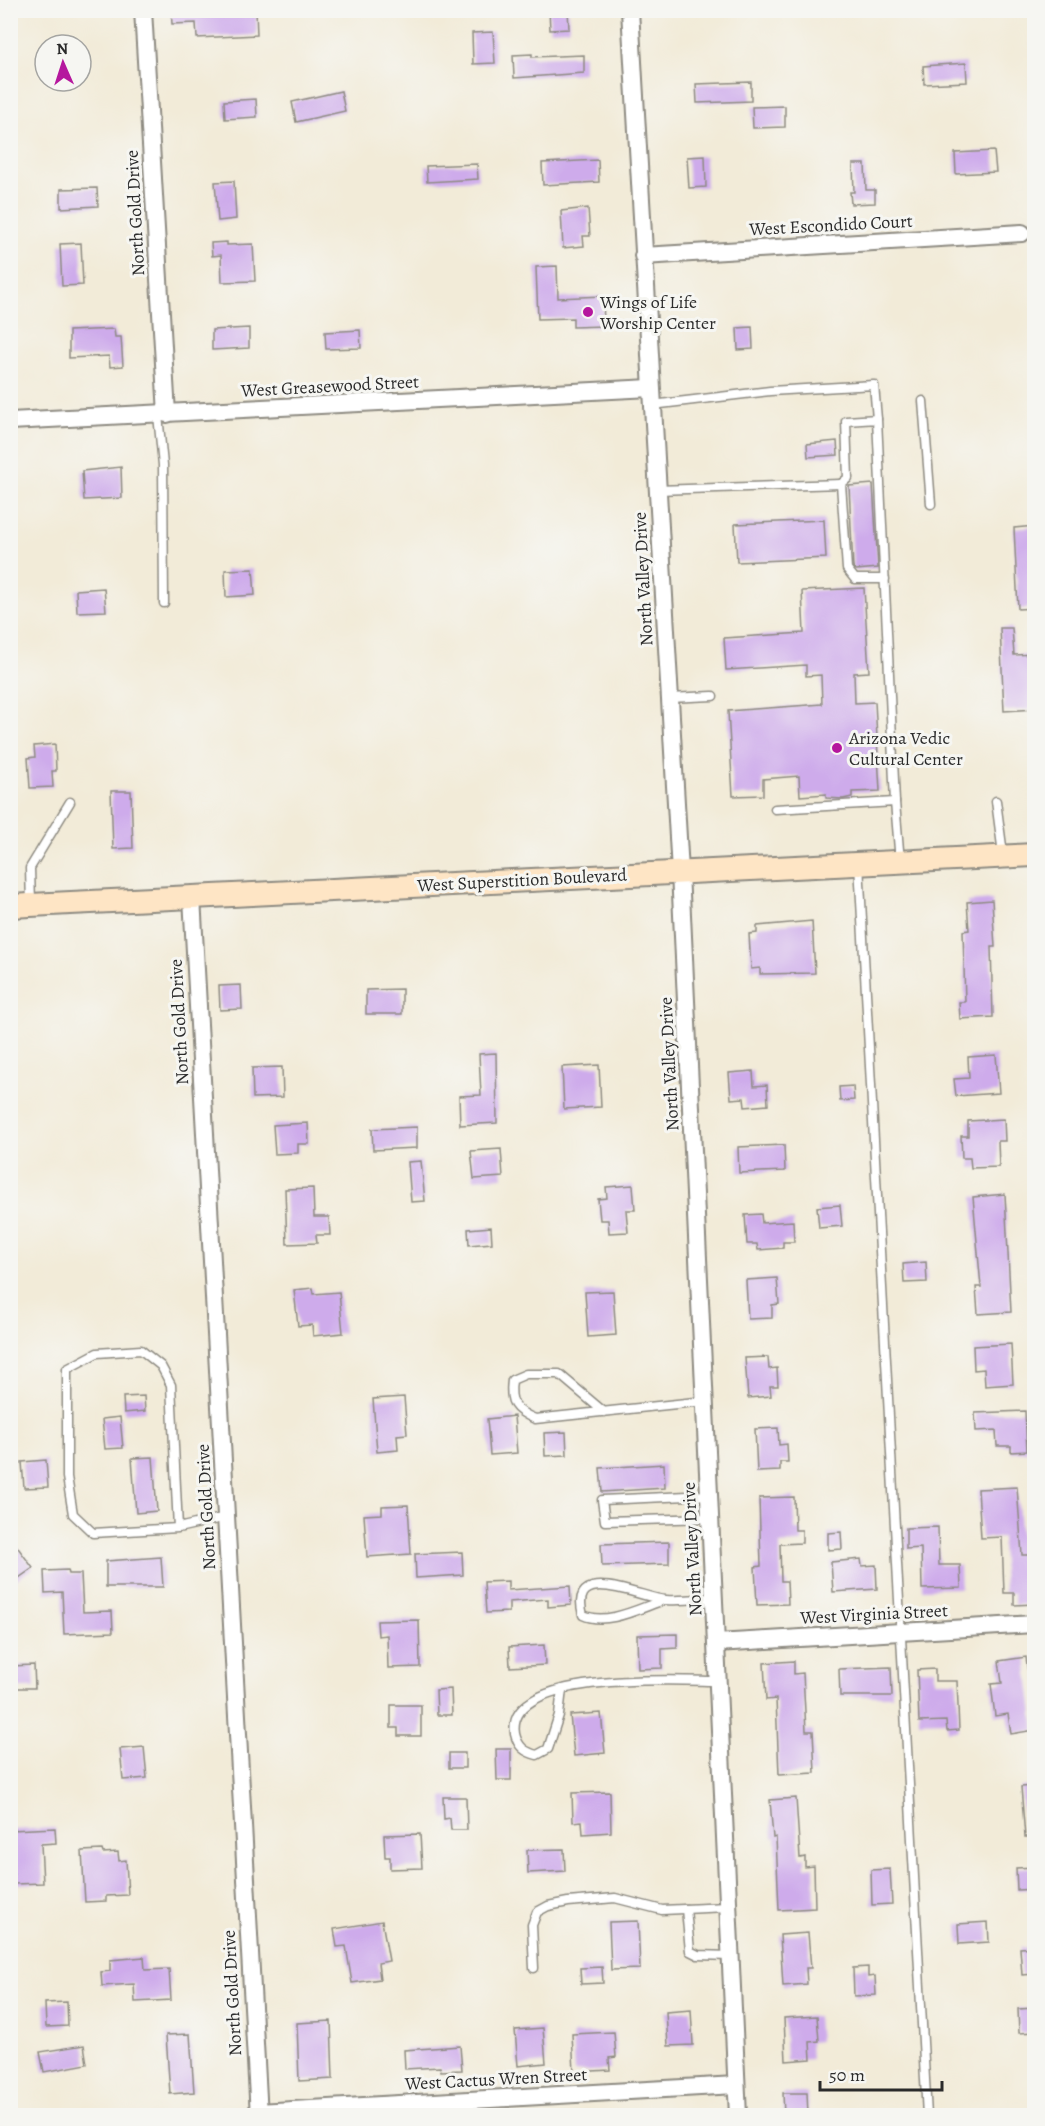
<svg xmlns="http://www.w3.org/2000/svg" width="1045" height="2126" viewBox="0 0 1045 2126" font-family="Alegreya,serif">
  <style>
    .building { fill: #ceabeb }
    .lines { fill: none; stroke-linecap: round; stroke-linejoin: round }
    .service-casing { stroke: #8e8b82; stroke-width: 11 }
    .minor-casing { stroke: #8e8b82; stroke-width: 20 }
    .secondary-casing { stroke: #8e8b82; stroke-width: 26 }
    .service { stroke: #fff; stroke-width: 8 }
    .minor { stroke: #fff; stroke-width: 16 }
    .secondary { stroke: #fee5c5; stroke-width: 22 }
    .poi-dot { fill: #b5179e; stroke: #f6f6f2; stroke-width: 2 }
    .labels { text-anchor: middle; stroke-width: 6; stroke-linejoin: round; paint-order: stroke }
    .street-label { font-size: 18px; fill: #2b2b2b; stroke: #f6f6f2 }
    .poi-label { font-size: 18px; fill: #2b2b2b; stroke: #f6f6f2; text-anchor: start }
  </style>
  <rect width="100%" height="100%" fill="#f6f6f2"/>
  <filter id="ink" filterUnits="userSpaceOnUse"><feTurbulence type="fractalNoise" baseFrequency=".0167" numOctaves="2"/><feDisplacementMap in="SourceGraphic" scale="12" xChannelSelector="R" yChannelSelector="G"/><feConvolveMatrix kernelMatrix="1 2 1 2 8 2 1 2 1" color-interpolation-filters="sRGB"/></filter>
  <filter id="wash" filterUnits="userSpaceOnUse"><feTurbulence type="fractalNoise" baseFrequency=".008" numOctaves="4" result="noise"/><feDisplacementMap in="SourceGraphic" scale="24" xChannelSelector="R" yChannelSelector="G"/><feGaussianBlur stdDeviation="1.35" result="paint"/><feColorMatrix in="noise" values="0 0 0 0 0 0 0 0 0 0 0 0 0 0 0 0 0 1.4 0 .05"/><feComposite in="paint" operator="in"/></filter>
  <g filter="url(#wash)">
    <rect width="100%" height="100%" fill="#f2ebd8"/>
    <g id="blocks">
      <!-- building -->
      <g class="building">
        <path d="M171 10H198V13L256 10 257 35 197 38 196 23 172 24Z"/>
        <path d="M549 10H568L569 29 550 30Z"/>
        <path d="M493 32 495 63 473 64 472 33Z"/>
        <path d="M532 54V57L584 55V73L514 78 513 55Z"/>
        <path d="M966 63 967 82 924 84 923 66Z"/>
        <path d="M751 82V101L697 103 696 84Z"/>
        <path d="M341 91 345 111 296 122 292 102Z"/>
        <path d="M256 99 257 117 225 119 224 101Z"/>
        <path d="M785 106V127L753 128 752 107Z"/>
        <path d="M994 151 996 172 956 174 955 153Z"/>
        <path d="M705 156 706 187 689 188 687 157Z"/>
        <path d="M598 160 599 182 543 185 542 163Z"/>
        <path d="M477 164 478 179 427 182 426 166Z"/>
        <path d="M853 164H865L866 190H875V203L851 204 850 192H854Z"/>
        <path d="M234 181 236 219 218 221 215 182Z"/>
        <path d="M97 188 98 206 61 208V189Z"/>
        <path d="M588 208 590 236H583L584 246 563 248 561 211Z"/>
        <path d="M227 242V245L253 244 255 281 222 282 221 255 212 256 211 243Z"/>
        <path d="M81 243 83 285 62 286 60 244Z"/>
        <path d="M557 266 558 298 603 296 604 326 573 327V318L538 319 536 267Z"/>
        <path d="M752 327 753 349 738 350 737 328Z"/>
        <path d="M249 328V348L212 350V330Z"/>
        <path d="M114 329 115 337H121L123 366 110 367 109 356 69 358V331Z"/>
        <path d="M360 330 361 348 326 349 325 332Z"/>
        <path d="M837 441 838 455 808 457 807 444Z"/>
        <path d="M121 467 122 498 84 500 82 471Z"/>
        <path d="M873 484 878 568 856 570 853 567 849 486Z"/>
        <path d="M824 520 826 558 737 562 735 524Z"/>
        <path d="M1035 526V608L1018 609 1014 528Z"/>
        <path d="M253 569 255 595 226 597 225 570Z"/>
        <path d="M104 588 106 611 77 612 76 590Z"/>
        <path d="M864 588 869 672 854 673 855 703 875 702 880 791 852 792V797L843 799 826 798V794L800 796 799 776 763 779V795L733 796 728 711 822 704 821 675 806 676V665L726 670 724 638 804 633 802 591Z"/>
        <path d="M1000 628H1012L1014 655 1035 654V709L1004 711Z"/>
        <path d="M55 744 56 771H52L53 787 30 788 28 758 35 757 34 746Z"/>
        <path d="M111 791H131L133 848 113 849Z"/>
        <path d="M992 900 995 947H991L993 1017 960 1019 959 1002H965L963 931 969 930 967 902Z"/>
        <path d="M812 921 815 973 760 974V968L751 969 749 934 757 933V926Z"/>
        <path d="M241 985 242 1009 220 1010 219 986Z"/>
        <path d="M402 989V1014H366V990Z"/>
        <path d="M496 1053 497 1123 460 1125 459 1096 481 1095 479 1054Z"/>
        <path d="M996 1055 999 1093 956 1096 954 1079 969 1078 968 1057Z"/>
        <path d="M599 1065 601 1107 564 1109 562 1067Z"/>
        <path d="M282 1067 283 1097 253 1098 252 1068Z"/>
        <path d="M753 1071 754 1086 767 1085 768 1105 745 1107 744 1098 731 1099 729 1073Z"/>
        <path d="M853 1086 854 1100 840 1101 839 1087Z"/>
        <path d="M1004 1119 1005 1141H998L999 1167 971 1168 970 1158H962L961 1136H968V1121Z"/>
        <path d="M308 1123 309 1144H298V1153L275 1154 273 1125Z"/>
        <path d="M417 1127V1148L373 1150 372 1129Z"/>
        <path d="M784 1145 785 1171 739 1173 738 1147Z"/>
        <path d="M501 1149 503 1177 474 1179 471 1151Z"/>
        <path d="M421 1161 425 1201 411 1202 408 1162Z"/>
        <path d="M633 1185 635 1210H626L628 1232 609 1233 608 1220H600L598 1199 607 1198 606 1187Z"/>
        <path d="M313 1188 314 1217H329L330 1235H316L317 1243 287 1244 285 1189Z"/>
        <path d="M1005 1194 1011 1312 978 1314 976 1287H981L973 1197Z"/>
        <path d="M840 1205 842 1226 819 1228 817 1207Z"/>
        <path d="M761 1214 762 1223 793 1221 794 1242H783V1248L758 1250 757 1244H747L745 1215Z"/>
        <path d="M491 1227 492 1243 469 1245 468 1229Z"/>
        <path d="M926 1262 927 1282 904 1283 903 1264Z"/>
        <path d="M777 1278 779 1304 772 1305V1318L748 1319 746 1280Z"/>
        <path d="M313 1288 314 1294 339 1292 343 1333 313 1336 312 1325 298 1326 294 1290Z"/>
        <path d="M613 1291 616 1335 588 1337 585 1292Z"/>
        <path d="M1011 1344 1013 1384 985 1386 984 1369 974 1370 973 1346Z"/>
        <path d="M768 1357 769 1369 777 1368 778 1386H770L771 1396 748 1398 745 1358Z"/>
        <path d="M144 1396 145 1411 124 1413 123 1397Z"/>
        <path d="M404 1397 407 1434 397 1435 398 1450 377 1452 373 1399Z"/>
        <path d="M1025 1411 1027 1451 1011 1452V1446H997L996 1430 976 1431 975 1413Z"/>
        <path d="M514 1416 517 1453 490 1455 487 1419Z"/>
        <path d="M120 1417 123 1448 105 1449 102 1419Z"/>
        <path d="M778 1428 779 1445 787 1444 788 1462H780V1471L757 1472 755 1429Z"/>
        <path d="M566 1432 567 1455 545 1456 544 1433Z"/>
        <path d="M153 1457 157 1511 136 1513 132 1458Z"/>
        <path d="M46 1460 48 1487 24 1488 22 1462Z"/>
        <path d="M664 1464 665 1488 602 1492 600 1468Z"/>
        <path d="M1017 1487 1022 1555H1033L1035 1604 1014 1605V1593H1004L1002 1537 981 1538 978 1489Z"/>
        <path d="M794 1497 795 1530H802V1543L780 1544 781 1581H787L788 1604 757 1605 755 1567 761 1566 759 1498Z"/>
        <path d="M408 1505 411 1554 367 1557 364 1515 382 1514V1506Z"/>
        <path d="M938 1527 939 1565H960L961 1588 922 1589 921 1548 906 1549V1528Z"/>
        <path d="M841 1532 842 1549 828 1550V1533Z"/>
        <path d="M10 1537 33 1568 10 1584Z"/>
        <path d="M669 1542V1564L602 1566 601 1544Z"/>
        <path d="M462 1552 463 1575 416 1578 415 1554Z"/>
        <path d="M161 1557 163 1587H106V1561Z"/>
        <path d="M861 1559 862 1566 876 1565 877 1589 833 1592 831 1562Z"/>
        <path d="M68 1570 69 1574H81L83 1612 112 1611 113 1632 64 1634 62 1592 45 1593 44 1571Z"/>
        <path d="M508 1581V1590L570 1586 571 1605 548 1607V1599L509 1602V1612L486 1613 484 1582Z"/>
        <path d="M419 1620 420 1667 388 1668 387 1635 378 1636 377 1621Z"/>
        <path d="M677 1634V1648L662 1649V1668L638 1669 637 1635Z"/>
        <path d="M544 1645 545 1665 510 1667 509 1647Z"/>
        <path d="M1026 1657 1035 1730 1011 1734 1008 1714 995 1716 991 1684 1002 1683 999 1661Z"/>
        <path d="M794 1661V1674L803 1673 806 1731H813L815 1773 779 1775 776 1699 766 1700 764 1663Z"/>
        <path d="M34 1665 35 1688H10V1666Z"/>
        <path d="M891 1667 892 1696H840L839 1669Z"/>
        <path d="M935 1669V1681H957L959 1730 947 1731 946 1721 919 1722 917 1670Z"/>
        <path d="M451 1689 452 1715H437L436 1690Z"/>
        <path d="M391 1705H421V1736H398V1728H391Z"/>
        <path d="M601 1713 605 1753 574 1756 570 1715Z"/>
        <path d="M144 1747 147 1778 123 1780 120 1749Z"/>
        <path d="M496 1749H511V1780H497Z"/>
        <rect x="449" y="1753" width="16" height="15"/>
        <path d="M1035 1786V1837H1025L1021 1787Z"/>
        <path d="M610 1792 611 1832 583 1834 582 1821 573 1822 572 1793Z"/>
        <path d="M443 1797H466L467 1830H451L450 1818 444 1819Z"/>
        <path d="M796 1798 800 1858 805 1857V1867L814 1866 815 1908 779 1910 776 1837 773 1838 770 1800Z"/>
        <path d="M55 1828 56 1843 41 1844 43 1883 14 1884 11 1830Z"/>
        <path d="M420 1834 422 1868 390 1869V1857H385L384 1835Z"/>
        <path d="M564 1849 565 1871 528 1873 527 1850Z"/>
        <path d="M102 1850 103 1853 118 1852 119 1861 126 1860 128 1895 106 1896V1901L85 1902 82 1851Z"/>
        <path d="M1035 1867V1889L1017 1890 1016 1868Z"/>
        <path d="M890 1869 892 1904 872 1905 871 1870Z"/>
        <path d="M382 1921 389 1961 378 1963 380 1979 352 1983 346 1946 337 1947 334 1929Z"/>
        <path d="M638 1921 640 1969 611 1970 609 1922Z"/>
        <path d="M988 1922 989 1942 959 1944 958 1924Z"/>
        <path d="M808 1933 811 1968H806L807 1984 783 1986 780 1935Z"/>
        <path d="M1035 1947V1974L1022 1975 1020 1948Z"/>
        <path d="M144 1957 145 1970 169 1969 171 2000 135 2002 134 1984 102 1986 101 1972 110 1971V1960Z"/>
        <path d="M602 1967 603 1983 581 1984 580 1968Z"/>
        <path d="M868 1967V1977L875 1976 876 1995 854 1996 853 1968Z"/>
        <path d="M67 2002 68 2026 46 2027 45 2003Z"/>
        <path d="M1035 2008V2032L1019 2033 1018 2009Z"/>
        <path d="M691 2010 693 2045 668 2046 666 2012Z"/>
        <path d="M817 2016 819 2041 810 2042 811 2059 786 2061 784 2018Z"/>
        <path d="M331 2021 333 2079 299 2081 297 2023Z"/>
        <path d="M543 2028 546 2063 518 2066 515 2030Z"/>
        <path d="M614 2032 616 2057 609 2058 610 2070 574 2072 572 2034Z"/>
        <path d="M190 2034 194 2092 170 2094 166 2035Z"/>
        <path d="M84 2045 87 2064 44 2072 40 2052Z"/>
        <path d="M460 2046 462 2070 441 2071 440 2067 405 2069 404 2050Z"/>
        <path d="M783 2093H807L808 2115H784Z"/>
      </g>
    </g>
  </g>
  <g filter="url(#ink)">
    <use href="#blocks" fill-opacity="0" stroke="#8e8b82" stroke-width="1.5"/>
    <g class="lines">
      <!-- service casing -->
      <g class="service-casing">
        <g id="service">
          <path d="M923 401 931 504"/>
          <path d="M652 405 770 391 874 385 877 419"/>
          <path d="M158 415 163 465 164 603"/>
          <path d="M657 490 841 484"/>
          <path d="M885 579H855L847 569 841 484 848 478 846 421 877 419 895 802"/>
          <path d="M669 698 713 696"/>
          <path d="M996 801 1003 854"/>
          <path d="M775 809 895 802 900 862"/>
          <path d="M859 864 927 2116"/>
          <path d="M31 905 30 868 70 802"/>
          <path d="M604 1412 559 1374H526L512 1380C509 1403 514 1410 535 1419L705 1401"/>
          <path d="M709 1495 602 1500 605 1521 710 1518"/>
          <path d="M178 1528 171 1385 161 1366 141 1350 97 1353 67 1369V1477L73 1514 93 1533 178 1528 226 1517"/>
          <path d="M664 1600C640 1608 607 1626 583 1615 568 1561 644 1599 666 1600 682 1601 698 1599 713 1598"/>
          <path d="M562 1689 559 1715 548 1749 537 1755C525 1752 518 1747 515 1734 504 1669 681 1681 718 1681"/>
          <path d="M686 1909 690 1951 698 1955 730 1956"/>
          <path d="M534 1968 532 1925 537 1912 548 1906 568 1902 615 1898 662 1910 728 1907"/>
        </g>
      </g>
      <!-- minor casing -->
      <g class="minor-casing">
        <g id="minor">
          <path d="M143 10 167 414"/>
          <path d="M630 10 680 872 738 2116"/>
          <path d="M643 256 1022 233"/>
          <path d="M10 421 651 388"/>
          <path d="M192 897 259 2116"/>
          <path d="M716 1643 1034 1624"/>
          <path d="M258 2112 736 2085"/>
        </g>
      </g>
      <!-- secondary casing -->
      <g class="secondary-casing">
        <path id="secondary" d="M10 906 1034 855"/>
      </g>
      <!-- service -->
      <use href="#service" class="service"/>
      <!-- minor -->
      <use href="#minor" class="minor"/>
      <!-- secondary -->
      <use href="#secondary" class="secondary"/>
    </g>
  </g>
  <!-- markers -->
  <g class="poi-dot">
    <circle cx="588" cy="312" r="6"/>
    <circle cx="837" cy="748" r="6"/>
  </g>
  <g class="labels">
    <!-- street labels -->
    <g class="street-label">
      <text transform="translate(135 213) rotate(-93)" y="6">North Gold Drive</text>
      <text transform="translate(831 225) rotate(-3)" y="6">West Escondido Court</text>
      <text transform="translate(330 386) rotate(-3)" y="6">West Greasewood Street</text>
      <text transform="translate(643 579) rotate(-93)" y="6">North Valley Drive</text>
      <text transform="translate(522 880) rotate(-3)" y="6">West Superstition Boulevard</text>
      <text transform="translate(179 1022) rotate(-93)" y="6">North Gold Drive</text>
      <text transform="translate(669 1064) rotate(-93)" y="6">North Valley Drive</text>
      <text transform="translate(206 1507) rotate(-93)" y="6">North Gold Drive</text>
      <text transform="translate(692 1549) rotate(-93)" y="6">North Valley Drive</text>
      <text transform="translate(874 1614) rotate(-3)" y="6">West Virginia Street</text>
      <text transform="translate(232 1993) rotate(-93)" y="6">North Gold Drive</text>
      <text transform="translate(496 2079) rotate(-3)" y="6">West Cactus Wren Street</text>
    </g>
    <!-- poi labels -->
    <g class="poi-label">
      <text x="600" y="308">Wings of Life<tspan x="600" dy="21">Worship Center</tspan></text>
      <text x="849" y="744">Arizona Vedic<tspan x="849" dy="21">Cultural Center</tspan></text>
    </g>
  </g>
  <!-- margin -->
  <rect width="1045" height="2126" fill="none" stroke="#f6f6f2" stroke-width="36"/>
  <!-- north arrow -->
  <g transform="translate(63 63) rotate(357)"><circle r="28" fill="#f6f6f2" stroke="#a5a5a2" stroke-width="1.5"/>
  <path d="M0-4.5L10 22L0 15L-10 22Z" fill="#b5179e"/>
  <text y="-9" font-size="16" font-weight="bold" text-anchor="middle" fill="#2b2b2b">N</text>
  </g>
  <!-- scale -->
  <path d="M820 2081v9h122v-9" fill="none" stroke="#2b2b2b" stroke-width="3"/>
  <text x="829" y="2081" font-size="18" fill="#2b2b2b" stroke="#f6f6f2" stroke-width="4.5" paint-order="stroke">50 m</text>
</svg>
